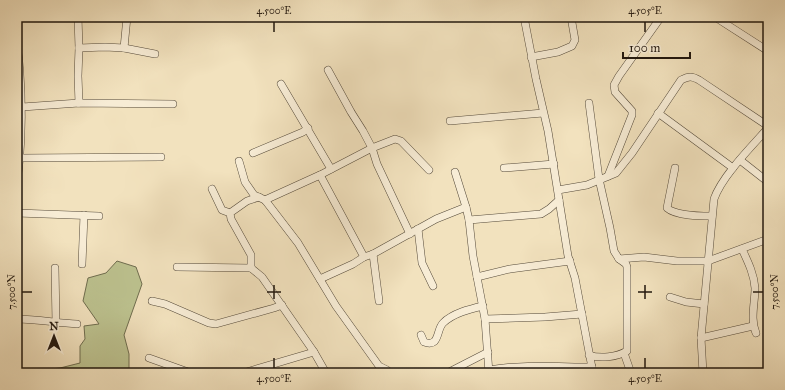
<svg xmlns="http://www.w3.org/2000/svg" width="785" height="390" viewBox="0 0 785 390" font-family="'IM FELL Great Primer',serif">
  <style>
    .green { fill: #bdc390; stroke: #6f6d4f }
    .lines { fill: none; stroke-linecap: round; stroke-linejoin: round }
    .minor-casing { stroke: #554a3a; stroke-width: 8 }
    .minor { stroke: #f7ecd5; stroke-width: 7 }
    .ticks { fill: none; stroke: #21170e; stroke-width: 1.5 }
    .neatline { fill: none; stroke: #21170e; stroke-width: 1.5 }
    .ticks-label { font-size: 10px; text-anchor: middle; fill: #21170e }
  </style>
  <rect width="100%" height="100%" fill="#f2e2be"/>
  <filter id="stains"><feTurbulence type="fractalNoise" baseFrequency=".005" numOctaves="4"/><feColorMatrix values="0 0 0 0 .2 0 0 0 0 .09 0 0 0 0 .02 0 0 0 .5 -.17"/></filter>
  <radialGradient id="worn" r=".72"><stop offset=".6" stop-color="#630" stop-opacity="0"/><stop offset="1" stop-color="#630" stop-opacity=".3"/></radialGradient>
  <!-- green -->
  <path class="green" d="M117 261 136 267 142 284 124 335 129 354V371L131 373H17L60 368 80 363V346L85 339 84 326 99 324 83 301 88 278 106 273Z"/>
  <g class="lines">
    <!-- minor casing -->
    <g class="minor-casing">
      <g id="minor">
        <path d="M78 17 79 48 78 76 79 103"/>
        <path d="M524 17 536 79 548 131 568 256 575 278 593 373"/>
        <path d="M715 17 768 51"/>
        <path d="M17 47C20 62 20 77 21 93 22 123 21 153 17 182"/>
        <path d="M79 48 105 47 124 48 155 54"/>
        <path d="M124 48 127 17"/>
        <path d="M531 57 558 52 572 46 575 40 571 17"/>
        <path d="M328 70 351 112 363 131 372 148 377 164 410 234"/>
        <path d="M281 84 331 169"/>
        <path d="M589 103 599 179 610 228 614 251 619 259 644 257 677 261H708L768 239"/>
        <path d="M22 107 79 103 173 104"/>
        <path d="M658 113 733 168"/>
        <path d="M450 121 543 113"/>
        <path d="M253 153 303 132 308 128"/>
        <path d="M21 158 161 157"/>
        <path d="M740 160 768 182"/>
        <path d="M239 161 245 182 254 195 265 200 298 243 336 306 379 366 387 370 389 373"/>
        <path d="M504 168 554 164"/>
        <path d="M675 168 667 208C676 216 700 216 712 216"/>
        <path d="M455 172 466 207 469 220 473 256 485 319 489 373"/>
        <path d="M320 175 372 148 395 139 401 141 429 170"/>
        <path d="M608 176 632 115V111L615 92 614 85 619 76 661 17"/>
        <path d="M212 189 222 210 230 213"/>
        <path d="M558 190 587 185 616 173 632 153 681 80C689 76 692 76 699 80L768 126"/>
        <path d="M265 200 320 175 364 257"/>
        <path d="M17 213 99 216"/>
        <path d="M469 220 541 214 549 209 559 200"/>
        <path d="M418 229 422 263 433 286"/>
        <path d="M742 249C748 262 754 274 755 288 755 303 750 319 756 333"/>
        <path d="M373 254 379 301"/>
        <path d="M82 264 84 215"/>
        <path d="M177 267 251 268 262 277 314 352 326 373"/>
        <path d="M55 268 56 323"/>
        <path d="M251 268V255L231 219 230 213 247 201 259 197"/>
        <path d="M477 277 510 269 570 261"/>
        <path d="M320 279 353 264 364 257 373 254 436 219 466 207"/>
        <path d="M670 297 686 302 704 304"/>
        <path d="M152 301 165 304 209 323 216 324 274 308 282 305"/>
        <path d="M17 319C37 319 57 323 77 324"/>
        <path d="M485 319 545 317 582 314"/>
        <path d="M421 335 424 342C440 348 436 330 443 323 453 313 470 309 483 306"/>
        <path d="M701 338 753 326"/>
        <path d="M624 353 631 373"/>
        <path d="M589 355C600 359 617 357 627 351V267L626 264 619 259"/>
        <path d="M149 358 191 373"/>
        <path d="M489 370C523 364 558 367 592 367"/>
        <path d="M243 373 314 352"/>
        <path d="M447 373 488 352"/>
        <path d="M703 373 701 338 714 199C722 176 752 146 768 128"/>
        <path d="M767 373H768"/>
      </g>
    </g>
    <!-- minor -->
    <use href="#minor" class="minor"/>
  </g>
  <!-- ticks -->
  <path class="ticks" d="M274 22V32M645 22V32M274 285V299M645 285V299M22 292H32M267 292H281M638 292H652M753 292H763M274 358V368M645 358V368"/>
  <!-- margin -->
  <rect width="785" height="390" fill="none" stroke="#f2e2be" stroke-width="44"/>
  <!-- north arrow -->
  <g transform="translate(54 336)" stroke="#f7ecd5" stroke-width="3" paint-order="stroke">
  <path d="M0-3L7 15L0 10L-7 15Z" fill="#21170e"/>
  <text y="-6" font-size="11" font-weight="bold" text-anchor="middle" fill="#21170e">N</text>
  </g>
  <!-- scale -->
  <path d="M623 52v6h67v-6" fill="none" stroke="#21170e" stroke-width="2"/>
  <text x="629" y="52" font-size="12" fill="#21170e" stroke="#f7ecd5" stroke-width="3" paint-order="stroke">100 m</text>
  <rect x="22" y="22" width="741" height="346" class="neatline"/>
  <g class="ticks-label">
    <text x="274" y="14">4.500°E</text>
    <text x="645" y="14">4.505°E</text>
    <text transform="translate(11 292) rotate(-90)" y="4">7.500°N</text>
    <text transform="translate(774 292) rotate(-90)" y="4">7.500°N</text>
    <text x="274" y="382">4.500°E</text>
    <text x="645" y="382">4.505°E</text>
  </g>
  <rect width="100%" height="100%" filter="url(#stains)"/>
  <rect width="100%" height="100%" fill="url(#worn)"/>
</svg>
